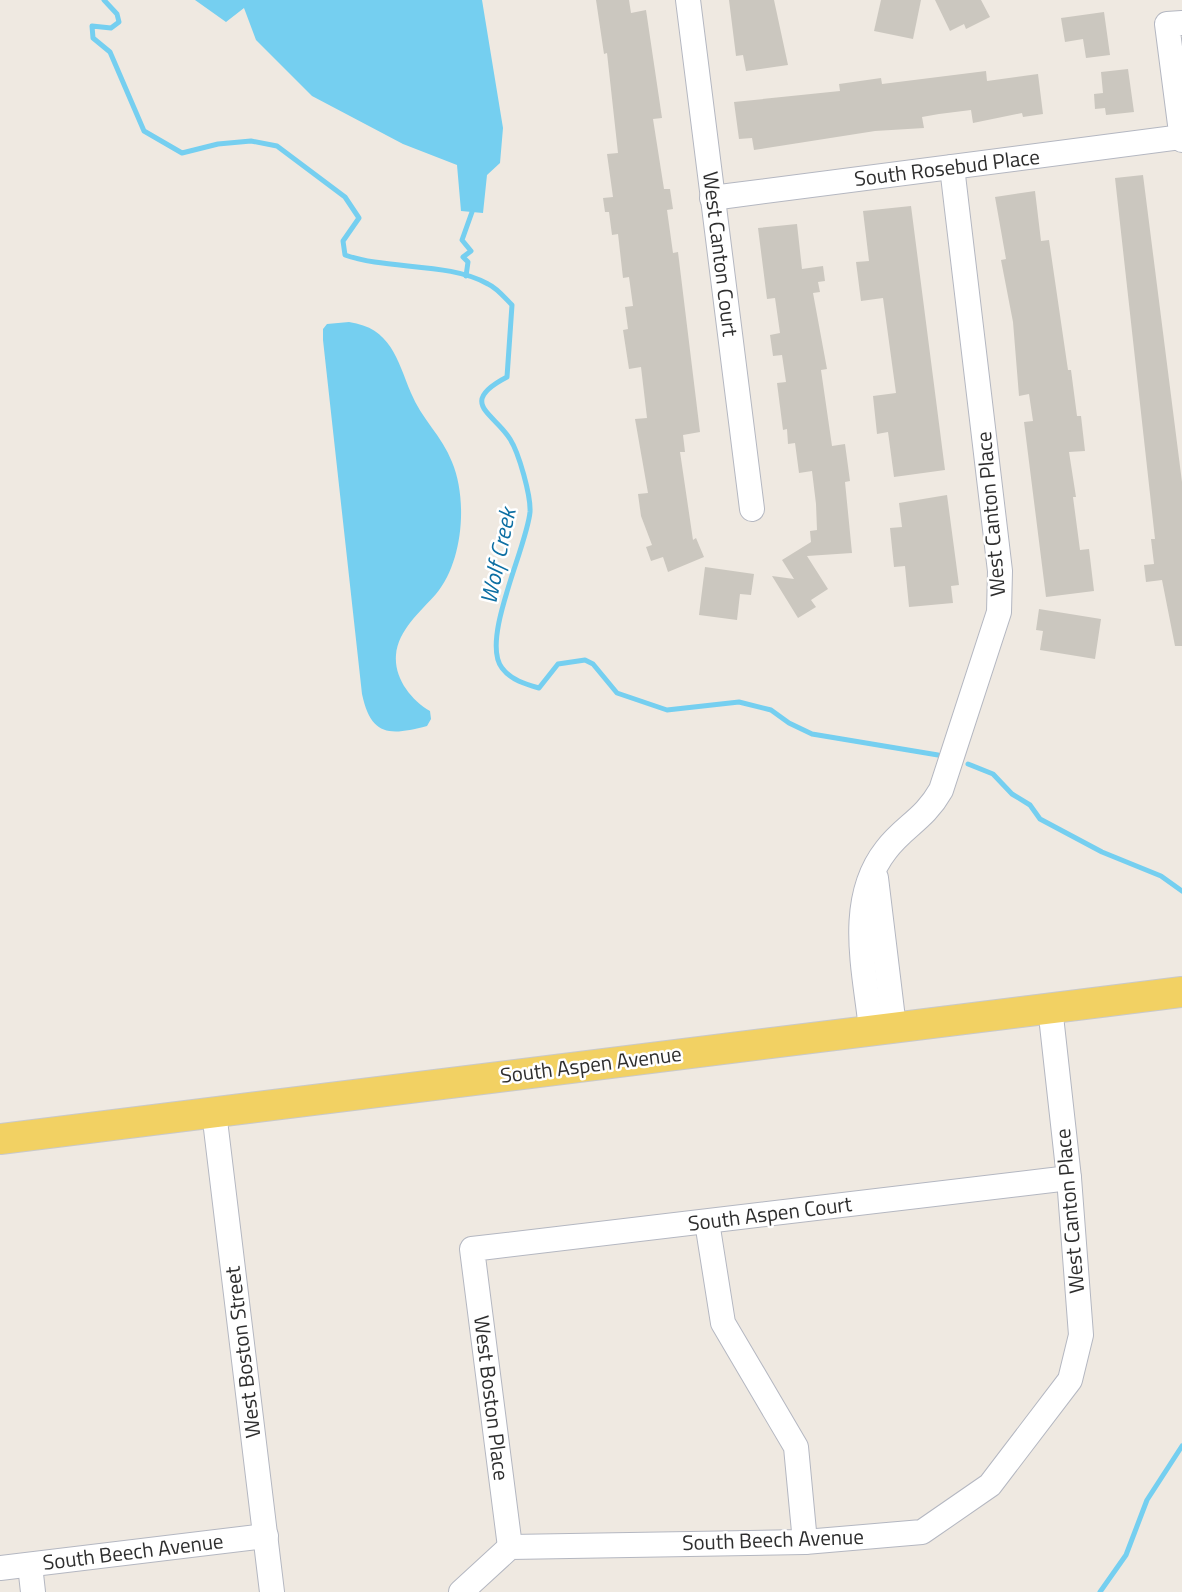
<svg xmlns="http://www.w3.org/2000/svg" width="1182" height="1592" viewBox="0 0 1182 1592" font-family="'Titillium Web',sans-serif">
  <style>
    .water { fill: #75cff0 }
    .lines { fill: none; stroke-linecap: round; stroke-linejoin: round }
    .stream { stroke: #75cff0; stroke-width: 5 }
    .building { fill: #cbc7bf }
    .minor-casing { stroke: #b4b7c1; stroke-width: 26 }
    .major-casing { stroke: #c9c9c9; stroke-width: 32 }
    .minor { stroke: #fff; stroke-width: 24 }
    .major { stroke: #f2d163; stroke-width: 30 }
    .labels { text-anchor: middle; stroke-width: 5; stroke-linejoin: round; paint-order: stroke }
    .street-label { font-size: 21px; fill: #2e2e2e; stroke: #fff }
    .water-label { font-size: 23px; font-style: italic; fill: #0d6fa3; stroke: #fff }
  </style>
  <rect width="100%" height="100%" fill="#efe9e1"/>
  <!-- water -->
  <g class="water">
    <path d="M195 0H482L503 128 500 163 487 175 483 213 461 211 457 165 403 144 312 96 256 40 244 8 226 22Z"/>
    <path d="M349 322C391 328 397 359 411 393 421 418 442 436 452 462 468 500 463 562 436 594 421 611 398 630 396 655 394 678 411 700 430 711L431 719 427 726C389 736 371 736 362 694L323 340V329L327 324Z"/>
  </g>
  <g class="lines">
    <!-- stream -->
    <g class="stream">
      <path d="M104 0 117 14 119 22 111 28 92 26 93 38 110 52 144 131 182 153 218 144 251 141 277 146 345 197 359 218 343 241 345 255C386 270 450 262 488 284 497 288 505 298 512 305L507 377C457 403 494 413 510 439 519 453 531 496 530 512 527 547 480 640 502 668 511 680 525 684 539 688L558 664 585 660 593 664 617 693 667 710 739 702 771 710 789 723 812 734 938 755"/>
      <path d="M466 276 468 262 463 257 471 251 462 240 472 212"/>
      <path d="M968 764 993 774 1012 794 1030 805 1040 819 1102 852 1161 876 1182 891"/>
      <path d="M1100 1592 1126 1555 1147 1500 1182 1446"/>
    </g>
  </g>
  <!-- building -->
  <g class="building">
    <path d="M596 0H629L631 13 646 10 662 118 653 119 664 189H670L673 209 667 210 673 253 678 252 700 432 683 435 685 452H680L693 540 696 538 704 557 668 572 663 557 651 561 646 547 652 545 641 516 638 494 648 493 635 419 647 418 641 367 629 369 623 330 628 329 625 307 633 306 629 277 623 278 618 234 612 235 609 212H605L603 198 613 197 607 154 618 153 607 53 604 54Z"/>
    <path d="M729 0H774L788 65 746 71 743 55 736 56Z"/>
    <path d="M881 0H921L913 39 874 31Z"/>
    <path d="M935 0H981L990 17 966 29 964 24 950 31Z"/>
    <path d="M1104 12 1110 55 1086 58 1083 39 1065 42 1061 18Z"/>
    <path d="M1128 69 1134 112 1106 115 1105 108 1095 109 1094 94 1103 93 1101 72Z"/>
    <path d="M986 71 987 81 1038 74 1043 114 1023 117 1022 113 973 123 971 110 939 114 922 117 924 128 875 131 754 150 752 138 739 139 734 102 840 91 839 84 881 78 882 84Z"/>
    <path d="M1143 175 1182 482V646H1175L1162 580 1146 582 1144 565 1154 564 1151 539H1155L1115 178Z"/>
    <path d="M1035 191 1041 241 1049 240 1068 370H1071L1077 416H1081L1085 451 1069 452 1076 497H1073L1080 550 1089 549 1094 591 1046 597 1024 422 1033 421 1029 394 1019 396 1013 322 1001 260 1006 259 995 197Z"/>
    <path d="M911 206 945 470 894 477 888 432 877 434 873 396 896 393 883 298 861 301 856 262 869 261 863 211Z"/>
    <path d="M797 224 802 269 823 266 825 281 818 282 820 292 813 293 827 369 821 370 832 446 845 444 850 481 845 482 852 553 807 556 828 589 811 600 816 607 798 618 772 576 794 579 782 560 811 542 810 531 817 530 816 504 812 471 799 473 795 443 788 444 787 429 783 430 777 383 786 382 782 355 773 356 770 335 780 333 775 298 767 299 758 228Z"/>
    <path d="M947 495 959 585 951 586 953 603 909 607 905 566 894 567 890 528 902 527 899 503Z"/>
    <path d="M705 567 754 574 751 595 740 594 737 620 699 615Z"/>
    <path d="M1039 609 1101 619 1095 659 1040 650 1043 631 1036 630Z"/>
  </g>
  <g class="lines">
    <!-- minor casing -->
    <g class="minor-casing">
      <g id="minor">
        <path d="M688 0 752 509"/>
        <path d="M1182 23 1167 24 1182 140"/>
        <path d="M712 198 1182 137"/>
        <path d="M876 878 894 1027"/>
        <path d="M871 1029C865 971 846 901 886 850 904 826 924 820 941 790L999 612 1000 571 952 167"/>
        <path d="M214 1112 272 1592"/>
        <path d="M707 1222 723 1323 796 1447 805 1542"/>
        <path d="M510 1547 472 1249 1069 1178"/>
        <path d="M30 1565 33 1592"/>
        <path d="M0 1568 266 1536"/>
        <path d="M461 1592 510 1547 805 1542 922 1532 990 1485 1070 1380 1081 1335 1069 1178 1050 1007"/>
      </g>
    </g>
    <!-- major casing -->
    <g class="major-casing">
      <path id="major" d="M0 1139 1182 992"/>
    </g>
    <!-- minor -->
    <use href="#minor" class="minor"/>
    <!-- major -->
    <use href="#major" class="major"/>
  </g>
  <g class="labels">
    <!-- street labels -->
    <g class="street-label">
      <text transform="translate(947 168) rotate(-7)" y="7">South Rosebud Place</text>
      <text transform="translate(720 254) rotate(83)" y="7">West Canton Court</text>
      <text transform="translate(991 514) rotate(-95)" y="7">West Canton Place</text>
      <text transform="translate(591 1065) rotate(-7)" y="7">South Aspen Avenue</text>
      <text transform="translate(1070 1211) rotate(-95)" y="7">West Canton Place</text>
      <text transform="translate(770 1214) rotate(-7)" y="7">South Aspen Court</text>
      <text transform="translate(243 1352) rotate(-97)" y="7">West Boston Street</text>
      <text transform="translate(491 1398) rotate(83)" y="7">West Boston Place</text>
      <text transform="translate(773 1540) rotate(-2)" y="7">South Beech Avenue</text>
      <text transform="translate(133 1552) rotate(-7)" y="7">South Beech Avenue</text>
    </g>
    <!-- water labels -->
    <g class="water-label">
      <text transform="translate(498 556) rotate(-78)" y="8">Wolf Creek</text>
    </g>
  </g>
</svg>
